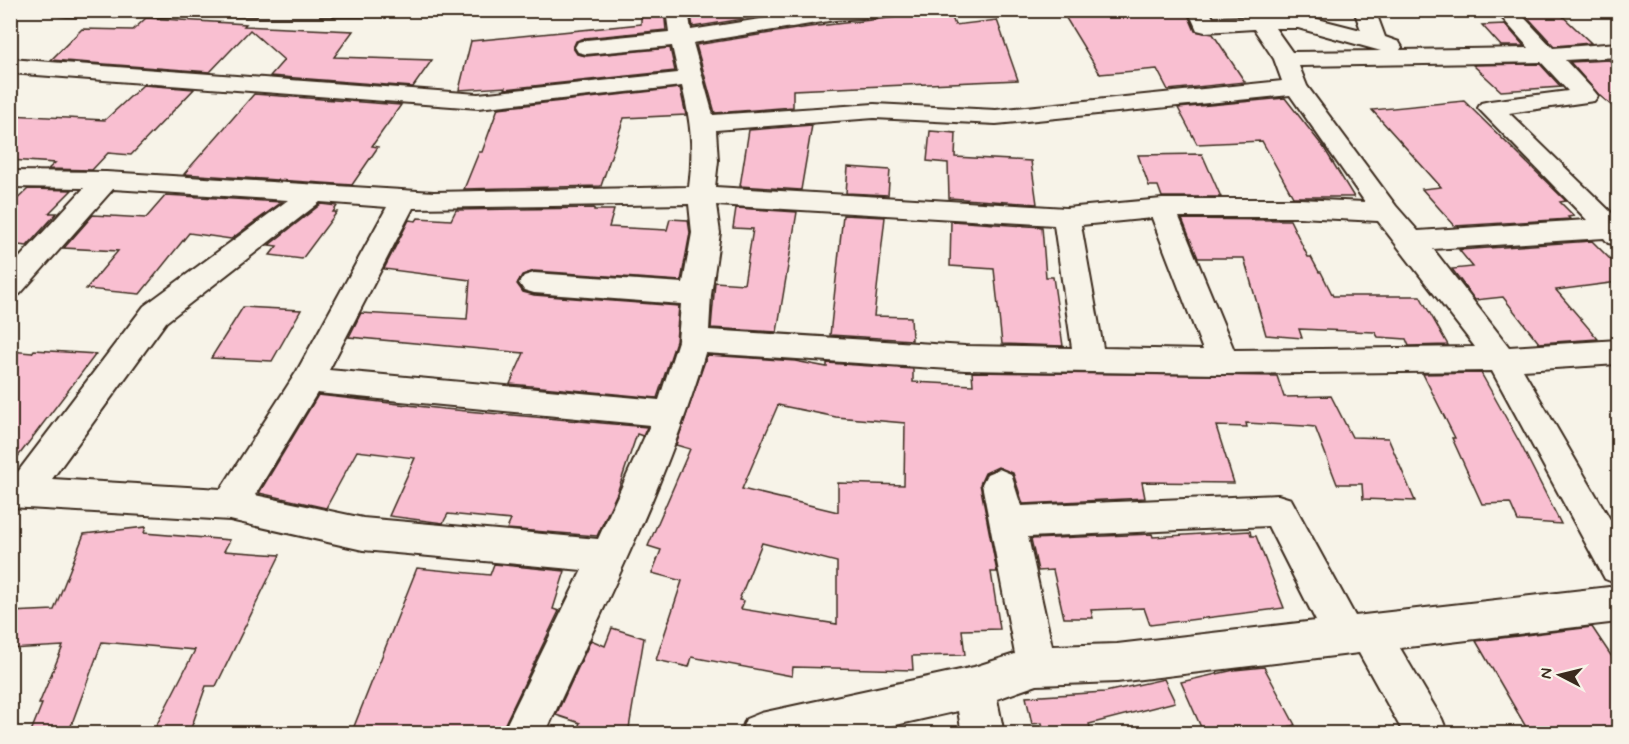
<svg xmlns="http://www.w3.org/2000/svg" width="1629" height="744" viewBox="0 0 1629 744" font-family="Mynerve,sans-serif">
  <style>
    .building { fill: #f9bfd1; stroke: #3b2a1e; stroke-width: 1.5; fill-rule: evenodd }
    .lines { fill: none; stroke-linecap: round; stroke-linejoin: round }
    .street-casing { stroke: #3b2a1e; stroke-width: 4 }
    .street { fill: #f7f3e8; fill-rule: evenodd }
  </style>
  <rect width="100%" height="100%" fill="#f7f3e8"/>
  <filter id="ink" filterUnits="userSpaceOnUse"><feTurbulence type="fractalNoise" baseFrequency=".0167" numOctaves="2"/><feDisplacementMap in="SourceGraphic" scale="12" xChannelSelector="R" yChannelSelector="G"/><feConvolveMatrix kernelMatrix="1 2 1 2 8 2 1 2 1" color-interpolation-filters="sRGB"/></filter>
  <g filter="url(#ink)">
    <!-- building -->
    <g class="building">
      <path d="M641 10H664L666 30 585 38 576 41 573 48 577 54 586 56 670 48 675 71 505 89 506 87 459 90 471 41 641 24Z"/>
      <path d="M690 10H740L743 19 693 27Z"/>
      <path d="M1061 10H1186L1195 31 1213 34 1245 82 1168 90 1157 69 1100 74Z"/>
      <path d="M1521 10H1556L1591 43 1554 46Z"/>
      <path d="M951 15 955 25 997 20 1018 80 793 90V107L715 113 696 45 809 27 898 17Z"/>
      <path d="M146 18 246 24 244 26 353 31 334 57 432 60 413 87 270 76 284 60 250 30 210 72 51 60 82 29 133 30Z"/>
      <path d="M1505 24 1524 46H1501L1482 25Z"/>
      <path d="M1609 60 1618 69V111L1600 96 1570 62Z"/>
      <path d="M1540 64 1561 87 1501 91 1473 65Z"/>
      <path d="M143 85 194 89 131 155 108 153 92 170 48 169 55 163 10 160V115L105 120Z"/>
      <path d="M680 88 686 115 624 118 601 186 464 189 479 152H482L498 108Z"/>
      <path d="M254 94 401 105 372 146 378 147 352 185 184 174Z"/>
      <path d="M1285 98 1324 148 1354 197H1293L1262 141 1197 144 1178 108Z"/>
      <path d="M1464 101 1566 201 1560 202 1574 216 1568 217 1570 219 1455 226 1422 189 1441 187 1372 110Z"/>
      <path d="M812 125 801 190 740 186 749 130Z"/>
      <path d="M930 131 956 133 955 157 1031 161 1037 204 949 198 948 163 927 161Z"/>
      <path d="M1202 154 1221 197H1162L1158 186H1149L1138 155Z"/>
      <path d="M848 167 890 170 888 195 846 193Z"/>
      <path d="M28 189 72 190 49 213H57L27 246 18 245 10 253V206Z"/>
      <path d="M166 195 282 202 231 239 189 233 140 294 86 289 118 251 64 248 93 215 146 218Z"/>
      <path d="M321 204 337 206 333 212H337L302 259 270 255 277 246 269 245Z"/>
      <path d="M594 208V210H614L609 227 667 230 670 219 688 220 690 233 681 281 534 271 522 275 517 284 523 292 534 295 679 306 676 341 657 398 510 384 524 353 349 337 361 313 467 319 470 280 384 269 409 220 416 221 418 218 451 220 456 210Z"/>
      <path d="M736 208 797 212 777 332 711 328 715 282 744 284 753 229 733 228Z"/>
      <path d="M843 215 885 217 874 316 911 317 912 340 830 335Z"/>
      <path d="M1182 219 1290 220 1308 257H1311L1319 272H1321L1333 296H1420L1448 345 1409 346 1406 339 1378 337 1375 332 1299 329 1302 338 1266 335 1244 258H1198Z"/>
      <path d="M951 221 1042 227 1046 277H1053L1063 346 1002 344 994 269 950 266Z"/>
      <path d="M1592 241 1618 267V282L1556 290 1598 339 1539 343 1503 297 1475 300 1452 269 1473 267 1459 250Z"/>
      <path d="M243 307 301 310 272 361 211 358Z"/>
      <path d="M34 350 96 354 10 467V351L32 353Z"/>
      <path d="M707 355 795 361 827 367V363L913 369V382L973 385 972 372 1277 376 1284 397 1331 396 1352 437 1388 438 1415 501 1363 499 1362 484H1337L1315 427 1305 426 1246 423 1247 427 1216 426 1234 483 1142 482 1145 498 1023 504 1013 473 998 467 985 473 980 484 997 572H991L1000 629 962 630 965 655 912 656 913 670 793 667 792 676 692 657 689 667 656 660 682 581 652 573 661 550 648 546 690 449 676 445ZM778 405 836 417 905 423 904 485 838 483V512L742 489ZM762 543 837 562V624L741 609 744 601 739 600Z"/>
      <path d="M1481 373 1520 443 1561 524 1518 521 1510 503 1482 504 1452 438H1455L1423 374Z"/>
      <path d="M318 395 444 409 647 427 643 436 637 434 617 493 597 536 507 529 511 520 448 514 443 523 389 516 415 458 357 451 326 508 259 493Z"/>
      <path d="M146 527 144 533 230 540 224 551 280 555 216 686H206L189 734H152L195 650 102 642 68 734H30L42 704H39L63 646 10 649V612L54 610 84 534Z"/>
      <path d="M1250 531 1251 536H1256L1284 608 1150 625 1144 608 1091 610 1093 618H1064L1053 570 1038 571 1031 539 1152 534 1153 537Z"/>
      <path d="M494 564 565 571 553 609 559 611 500 734H351L417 568 490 575Z"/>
      <path d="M1592 627 1618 666V734H1530L1476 641Z"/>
      <path d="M612 628 644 638 628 734H575L580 723 556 715 591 640 605 646Z"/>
      <path d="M1264 667 1295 725 1261 734H1204L1181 682 1234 670Z"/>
      <path d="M1164 679 1175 702 1089 724 1092 734H1045L1042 723 1032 724 1026 697 1105 692Z"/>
    </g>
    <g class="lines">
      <!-- street casing -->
      <g class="street-casing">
        <g id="street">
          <path d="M57 10H394L392 15 384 16H67L59 15Z"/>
          <path d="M666 10H688L691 30 816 10H900L898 15 890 16 835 20 693 43 713 115 874 104 996 110 1282 81 1274 59 1254 29 1205 32 1197 30 1188 10H1209L1213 18 1248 17 1246 10H1268L1269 16 1298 14 1361 30 1354 10H1375L1385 37 1399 42 1402 47 1400 50 1529 48 1495 10H1517L1553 48 1618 43V57L1565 60 1594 91 1598 96 1594 101 1509 113 1618 219V245L1608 243 1604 238 1433 249 1509 347 1618 340V364L1523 370 1618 533V584L1605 579 1492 371 1223 374 965 370 705 353C667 485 602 609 545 734H502L582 570 363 550 230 520 10 507V477H14L144 306 288 200 113 189 20 294 10 297V268L84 188 10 187V171L106 172 434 192 689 187C694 150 691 122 682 86L478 108 10 73V59L478 94 678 73 672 46 586 54 578 52 575 47 578 42 586 40 669 32ZM1275 28H1298L1381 51 1292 52ZM1541 62 1568 91 1490 101 1481 103 1478 108 1587 220 1418 231 1396 206 1307 86 1299 66ZM1290 95 1365 202 1299 199H1162L1066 208 715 187 718 161 716 130 874 118 996 124ZM320 202 387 207 297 371 221 489 52 479 166 322ZM689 204 692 233 683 283 534 273 524 276 519 283 524 290 534 293 681 304 678 341 659 400 329 370 413 208ZM716 205 1054 225 1072 348 965 346 709 330 711 295 720 233ZM1179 217H1299L1378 221 1475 347 1234 350ZM1152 218 1203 350 1103 348 1081 225ZM317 393 650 425 598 539 363 518 255 495Z"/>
          <path d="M999 469 1011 474 1021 506 1278 495 1291 499 1355 616 1618 586V622L1400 648 1442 719 1448 734H1404L1359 653 1117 682 1037 685 997 699 1004 734H962L958 711 856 734H740L746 719 761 713 974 667 1015 654 982 484 987 474ZM1268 526 1316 621 1117 644 1052 646 1028 537Z"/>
        </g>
      </g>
      <!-- street -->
      <use href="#street" class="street"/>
    </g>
  </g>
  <!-- margin -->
  <rect width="1629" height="744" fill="none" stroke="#f7f3e8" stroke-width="36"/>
  <rect x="18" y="18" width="1593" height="708" fill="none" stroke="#3b2a1e" stroke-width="2" filter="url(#ink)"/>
  <!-- north arrow -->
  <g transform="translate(1560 675) rotate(277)" stroke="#f7f3e8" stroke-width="4.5" paint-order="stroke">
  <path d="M0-4.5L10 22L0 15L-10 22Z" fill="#3b2a1e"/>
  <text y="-9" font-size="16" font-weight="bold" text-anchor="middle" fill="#3b2a1e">N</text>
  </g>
</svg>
